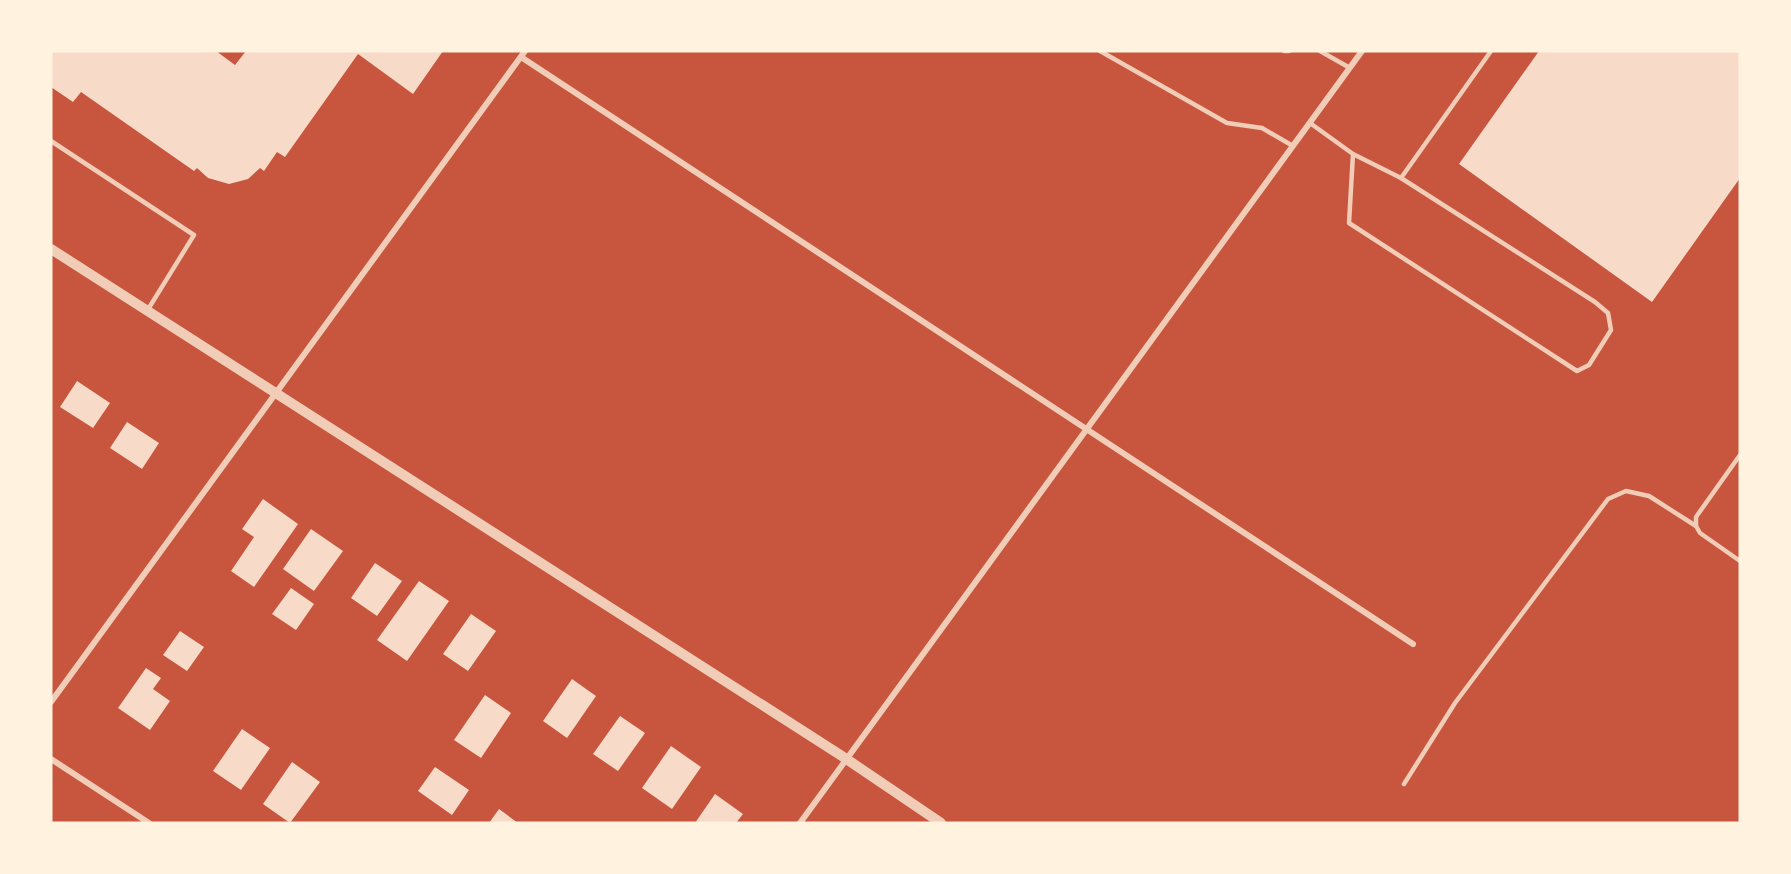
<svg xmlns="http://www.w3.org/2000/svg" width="1791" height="874" viewBox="0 0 1791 874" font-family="'Roboto Condensed',sans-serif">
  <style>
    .building { fill: #f7dbc8 }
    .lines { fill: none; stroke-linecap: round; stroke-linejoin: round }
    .service { stroke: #f1ccb7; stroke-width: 4.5 }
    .minor { stroke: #f1ccb7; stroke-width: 6 }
    .tertiary { stroke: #f1ccb7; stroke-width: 10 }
  </style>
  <rect width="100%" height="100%" fill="#c8553d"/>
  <!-- building -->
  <g class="building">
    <path d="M51 51H216L235 65 246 51H443L413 94 358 54 285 157 277 152 264 171 260 168 248 179 229 184 208 178 197 168 194 171 81 92 73 102 51 87Z"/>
    <path d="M1539 51H1740V178L1652 302 1459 164Z"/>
    <path d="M77 381 110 403 93 428 60 407Z"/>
    <path d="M127 422 159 443 142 469 110 448Z"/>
    <path d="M263 499 298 524 254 587 231 571 254 537 242 529Z"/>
    <path d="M311 529 343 551 314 591 283 569Z"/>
    <path d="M375 563 402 581 377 616 351 598Z"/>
    <path d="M419 581 449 601 407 661 377 640Z"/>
    <path d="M291 588 314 604 296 630 272 614Z"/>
    <path d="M471 614 496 631 468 671 443 654Z"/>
    <path d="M180 631 204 647 187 671 163 655Z"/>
    <path d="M146 668 161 678 153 689 170 701 150 730 118 708Z"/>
    <path d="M572 679 596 696 567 738 543 721Z"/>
    <path d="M485 695 511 713 481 758 454 740Z"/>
    <path d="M620 716 645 733 618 771 593 754Z"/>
    <path d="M242 729 270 748 241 790 213 771Z"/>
    <path d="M671 746 701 767 672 809 642 788Z"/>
    <path d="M292 762 320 782 290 823 263 804Z"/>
    <path d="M435 767 469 790 452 815 418 791Z"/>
    <path d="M715 794 743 814 736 823H695Z"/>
    <path d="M499 809 518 823H489Z"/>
  </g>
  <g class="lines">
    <!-- service -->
    <g class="service">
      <path d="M1100 51 1227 123 1262 128 1293 146"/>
      <path d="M1284 51H1289"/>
      <path d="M1320 51 1350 68"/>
      <path d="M1310 123 1353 154 1401 178 1595 302 1608 313 1611 330 1589 365 1577 371 1349 223 1353 154"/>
      <path d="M51 141 194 235 147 311"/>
      <path d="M1401 178 1491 51"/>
      <path d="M1740 455 1696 517V526L1700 533 1740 561"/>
      <path d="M1404 784 1455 703 1608 499 1626 491 1649 496 1696 526"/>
    </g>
    <!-- minor -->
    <g class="minor">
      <path d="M521 57 1413 644"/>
      <path d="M51 702 525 51"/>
      <path d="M51 759 149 823"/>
      <path d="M800 823 1362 51"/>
    </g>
    <!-- tertiary -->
    <path class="tertiary" d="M51 249 845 758 941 823"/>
  </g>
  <!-- border -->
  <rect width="1791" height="874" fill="none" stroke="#fff3e0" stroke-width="105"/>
</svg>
